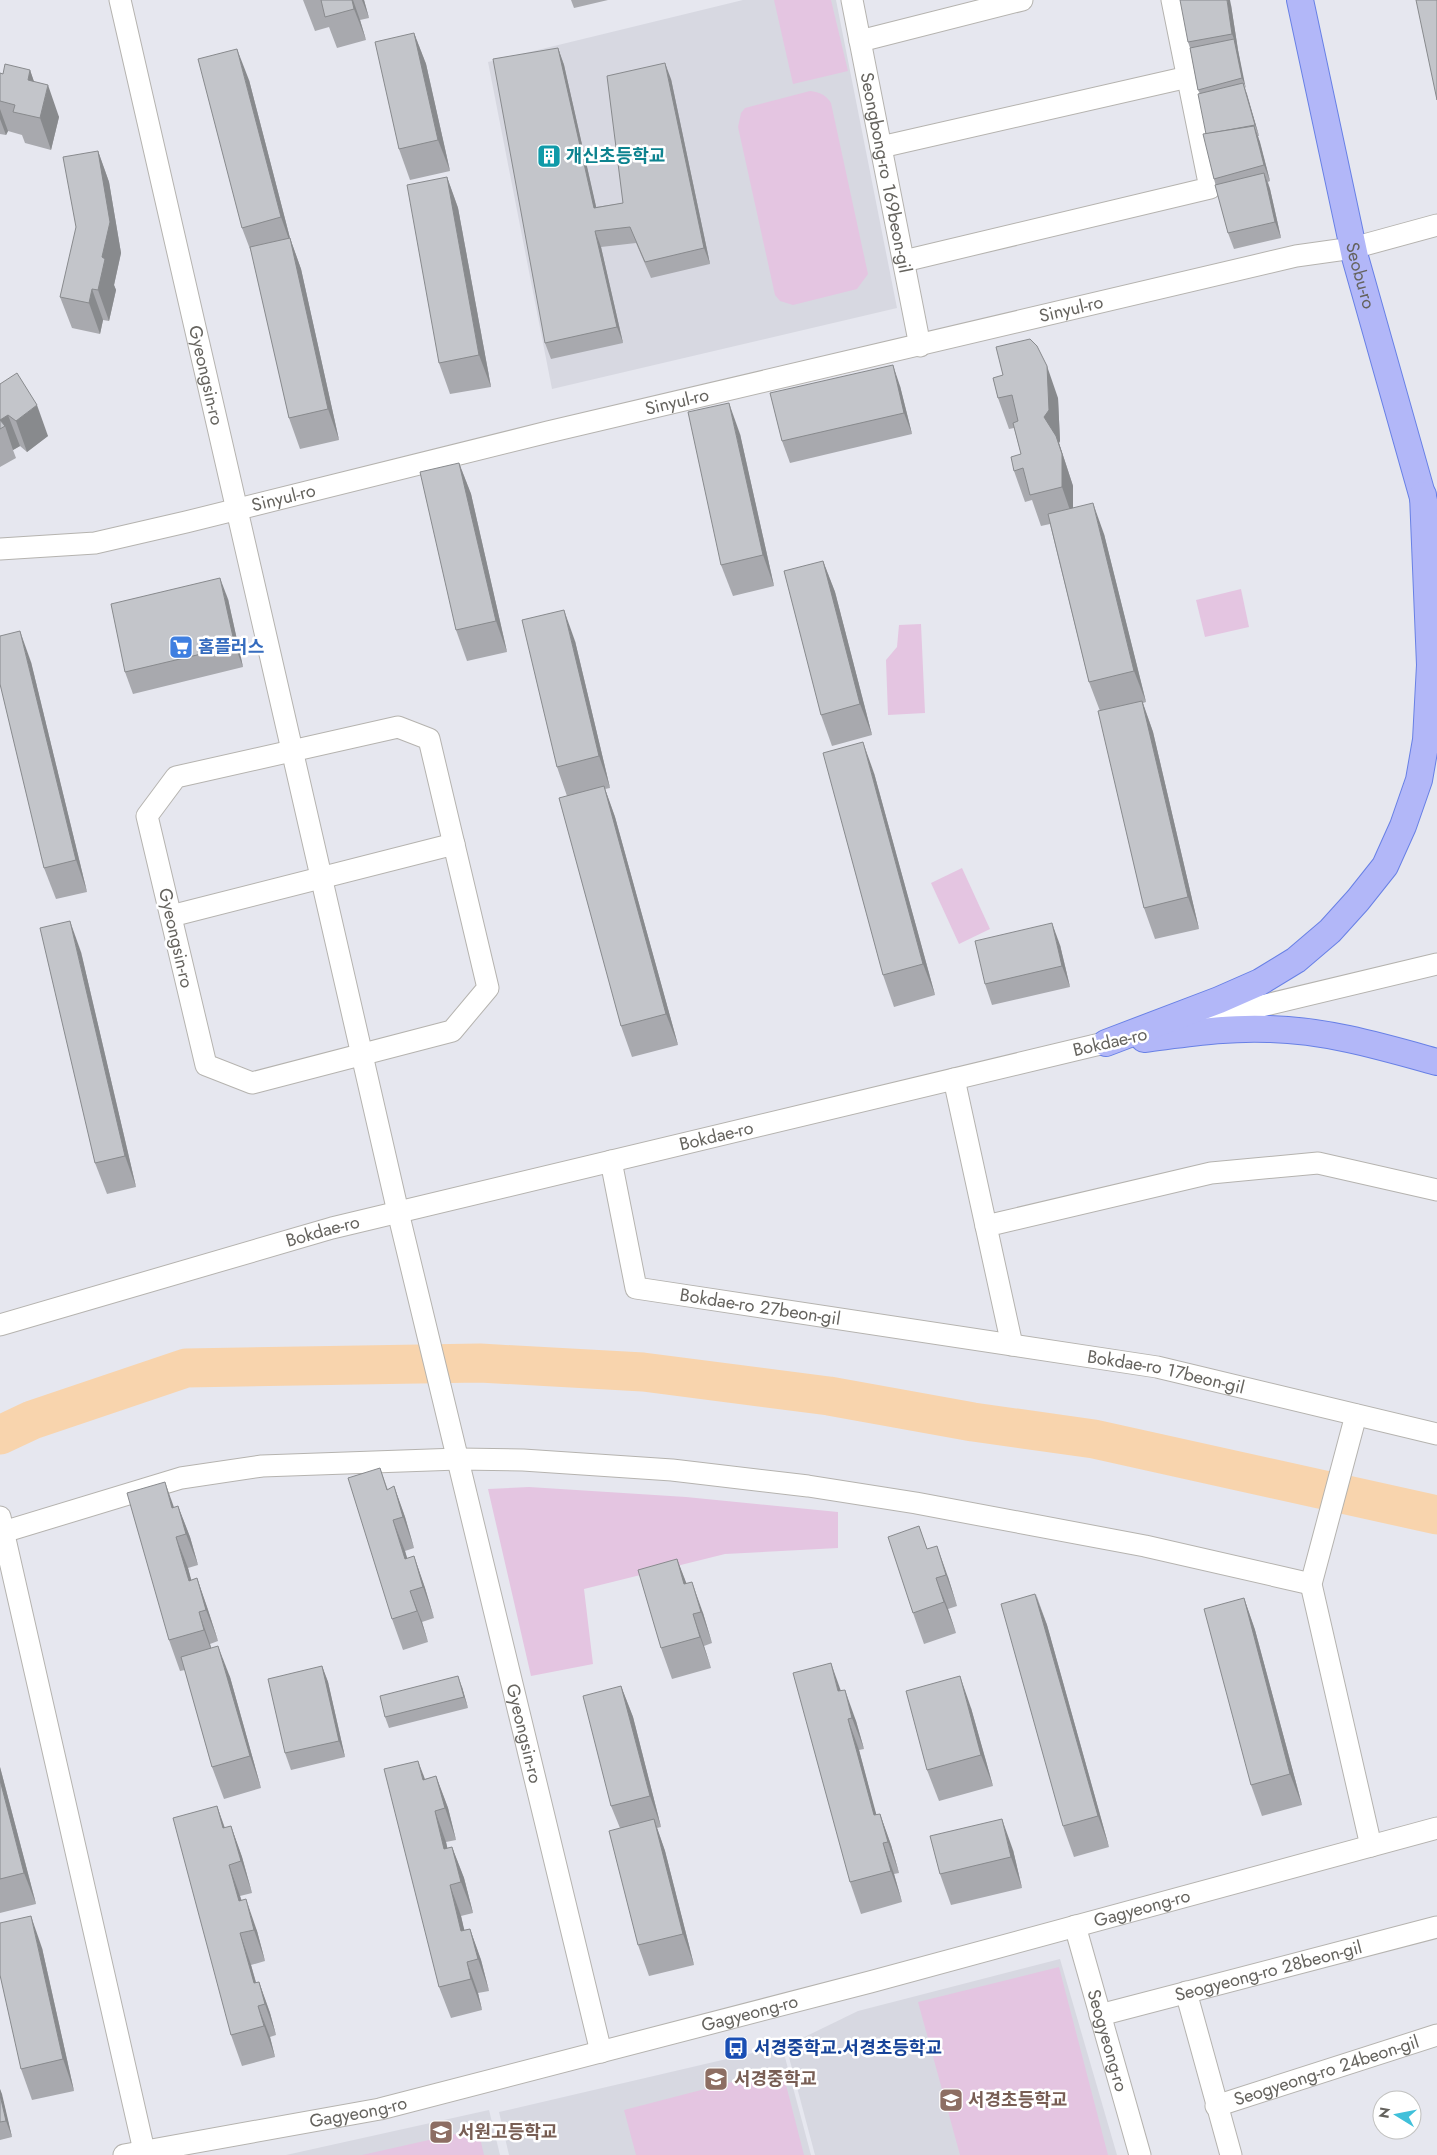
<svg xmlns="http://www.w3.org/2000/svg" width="1437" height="2155" viewBox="0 0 1437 2155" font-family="Jost,'Noto Sans KR',sans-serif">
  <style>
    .education { fill: #d7d8e1 }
    .green { fill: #e4c5e1 }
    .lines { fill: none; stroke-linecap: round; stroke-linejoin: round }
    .river { stroke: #f8d4ad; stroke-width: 39 }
    .minor-casing { stroke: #b5b3af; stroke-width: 23 }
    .major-casing { stroke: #6880e5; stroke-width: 28 }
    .minor { stroke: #fff; stroke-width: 21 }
    .major { stroke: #b2b7f8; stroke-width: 26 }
    .wall { fill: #a8a9ae }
    .shaded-wall { fill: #888a8d }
    .building { fill: #c3c5ca; stroke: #888a8d }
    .labels { text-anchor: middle; stroke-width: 5; stroke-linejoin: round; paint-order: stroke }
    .culture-label { font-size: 18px; font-weight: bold; fill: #0d838f; stroke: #fff; text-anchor: start }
    .street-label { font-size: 18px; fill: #65635e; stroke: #fff }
    .shop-label { font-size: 18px; font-weight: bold; fill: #366cbe; stroke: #fff; text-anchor: start }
    .transit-label { font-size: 18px; font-weight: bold; fill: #164399; stroke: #fff; text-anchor: start }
    .education-label { font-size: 18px; font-weight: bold; fill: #785e54; stroke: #fff; text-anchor: start }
  </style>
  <rect width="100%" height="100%" fill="#e6e7ef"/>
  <!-- education -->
  <g class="education">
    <path d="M743 0H836L897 308 552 389 488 62Z"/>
    <path d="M1060 1959 1117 2155H815L786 2046 858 2011Z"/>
    <path d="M782 2046 811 2155H509L499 2112Z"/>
    <path d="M489 2110 500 2155H286Z"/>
  </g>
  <!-- green -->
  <g class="green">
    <path d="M774 0H831L848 71 793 84Z"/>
    <path d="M810 91C820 92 826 95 831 103L868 274 857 289 793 305 780 301 775 295 738 127 741 113 745 108Z"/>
    <path d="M1241 589 1249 627 1205 637 1196 600Z"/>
    <path d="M921 624 925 713 888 715 886 660 897 647 899 625Z"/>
    <path d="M962 868 990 929 959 944 931 883Z"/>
    <path d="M529 1487 686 1497 838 1512V1548L725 1554 584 1589 593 1664 531 1676 488 1489Z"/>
    <path d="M1059 1967 1108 2155H960L918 2002Z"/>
    <path d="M782 2069 804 2155H636L624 2110Z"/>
    <path d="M478 2129 484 2155H362Z"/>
  </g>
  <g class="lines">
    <!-- river -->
    <path class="river" d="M0 1435 32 1420 186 1368 480 1363 643 1372 829 1396 973 1422 1094 1439 1437 1515"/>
    <!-- minor casing -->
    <g class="minor-casing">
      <g id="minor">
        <path id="s1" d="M120 0 398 1212 601 2052"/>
        <path id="s2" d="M852 0 920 346"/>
        <path d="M860 41 1022 0"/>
        <path d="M881 147 1188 77"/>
        <path d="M904 261 1210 188 1172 0"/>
        <path id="s3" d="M0 549 95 543 186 522 548 432 1296 256 1353 248 1437 225"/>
        <path d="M398 727 429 739 488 988 452 1031 252 1083 206 1065 147 816 176 777Z"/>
        <path d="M171 916 454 844"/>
        <path d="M1182 1025 1437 964"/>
        <path d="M954 1079 986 1226"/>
        <path id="s4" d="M611 1161 636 1288 1157 1367 1437 1434"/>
        <path id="s5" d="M0 1325 332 1228 1121 1039"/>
        <path d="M1012 1345 986 1226 1211 1173 1318 1163 1437 1190"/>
        <path d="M1356 1415 1311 1584 1371 1846"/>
        <path d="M0 1517 145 2155"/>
        <path d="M0 1533 181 1478 262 1466 458 1459 523 1460 672 1470 808 1486 916 1503 1145 1546 1311 1584"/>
        <path id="s6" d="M1075 1926 1140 2155"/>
        <path d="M1186 1992 1231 2155"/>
        <path id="s7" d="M1100 2015 1437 1927"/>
        <path id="s8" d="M1216 2106 1437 2035"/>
        <path id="s9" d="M124 2155 380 2109 870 1982 1437 1828"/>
      </g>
    </g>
    <!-- major casing -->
    <g class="major-casing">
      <g id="major">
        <path id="s10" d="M1300 0 1355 257 1427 512"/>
        <path d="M1144 1039C1185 1034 1228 1027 1269 1029 1326 1030 1383 1047 1437 1062"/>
        <path d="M1106 1043 1219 1000 1260 982 1296 960 1330 931 1358 900 1385 866 1403 826 1419 780 1426 740 1430 665 1423 495"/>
      </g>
    </g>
    <!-- minor -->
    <use href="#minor" class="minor"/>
    <!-- major -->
    <use href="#major" class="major"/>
  </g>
  <!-- wall -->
  <g class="wall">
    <path d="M303 0H364L369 18 360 20 366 40 337 48 329 27 315 31Z"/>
    <path d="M571 0H608L574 8Z"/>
    <path d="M1231 5 1238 50 1245 89 1259 136H1258L1270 181 1268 182 1270 189 1281 238 1234 249 1228 233 1214 179 1200 94 1198 90 1190 48 1188 42Z"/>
    <path d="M414 33 426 64 450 171 410 180 399 149Z"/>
    <path d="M558 48 564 65 596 207 623 203 671 79 710 264 651 278 636 243 601 247 623 343 551 359 545 343Z"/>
    <path d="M30 70 34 82 59 117 51 150 25 143 22 135 8 131 6 135 0 134V73L3 74Z"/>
    <path d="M249 80 290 238 301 269 339 440 300 449 289 418 253 257 242 228Z"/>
    <path d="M98 151 109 182 121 253 114 285 116 290 109 321 103 320 100 334 72 328 60 297Z"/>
    <path d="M447 177 458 208 491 387 450 394 439 363Z"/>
    <path d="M993 378 1058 398 1060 441 1059 443 1073 486V508L1104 534 1146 702 1143 703 1153 732 1199 929 1155 939 1144 908 1100 711 1089 682 1050 524 1041 526 1032 500 1025 502 1014 471 1021 454 1014 428 1009 429 998 398Z"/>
    <path d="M0 384 48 436 27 452 20 446 13 450 16 458 0 467Z"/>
    <path d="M900 386 912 434 790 463 782 441Z"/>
    <path d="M740 434 774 586 733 596 721 565Z"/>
    <path d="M459 463 471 494 507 652 467 661 456 630Z"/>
    <path d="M823 561 835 592 872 735 832 746 821 715Z"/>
    <path d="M228 599 243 667 133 694 125 672Z"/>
    <path d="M575 641 610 788 605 789 615 817 678 1045 632 1057 621 1026 567 796 557 767Z"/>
    <path d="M31 662 87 892 56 899 44 868Z"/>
    <path d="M874 773 935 995 894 1007 883 975Z"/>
    <path d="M1060 945 1070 987 992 1005 985 984Z"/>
    <path d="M81 952 136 1187 107 1194 95 1163Z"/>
    <path d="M380 1468 388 1490 394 1486 405 1517 414 1548 405 1551 407 1559 414 1556 425 1588 434 1618 422 1622 428 1642 403 1650 392 1619Z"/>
    <path d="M178 1506 190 1537 198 1565 188 1568 191 1580 197 1578 208 1610 218 1641 210 1644 211 1648 230 1677 261 1788 224 1799 212 1767 185 1670 180 1671 169 1640 174 1508Z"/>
    <path d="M919 1526 927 1549 948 1577 957 1606 948 1609 956 1633 924 1644 913 1613Z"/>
    <path d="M677 1559 686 1583 703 1613 712 1643 704 1646 711 1668 672 1679 661 1648Z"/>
    <path d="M1036 1594 1047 1625 1109 1847 1074 1857 1063 1826Z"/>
    <path d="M1244 1598 1255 1630 1302 1805 1262 1816 1251 1785Z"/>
    <path d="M322 1666 328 1682 345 1757 291 1770 285 1753Z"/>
    <path d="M621 1686 633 1717 661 1827 657 1828 665 1851 694 1965 649 1976 638 1945 620 1828 611 1806Z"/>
    <path d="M462 1687 468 1708 389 1728 385 1717Z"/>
    <path d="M841 1691 856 1721 864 1749 859 1750 876 1815 880 1814 891 1845 899 1873 894 1874 902 1902 861 1914 850 1882Z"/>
    <path d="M971 1708 993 1786 939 1801 927 1770Z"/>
    <path d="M0 1767 36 1904 0 1913Z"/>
    <path d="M436 1776 448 1808 456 1840 446 1842 447 1848 452 1847 464 1878 473 1913 461 1916 464 1930 470 1929 481 1960 489 1991 478 1993 482 2010 451 2018 439 1987 425 1779Z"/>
    <path d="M217 1806 225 1828 231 1826 242 1857 252 1893 240 1896 242 1901 257 1931 265 1961 251 1965 256 1982H259L270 2013 276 2035 270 2037 275 2057 242 2066 231 2035Z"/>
    <path d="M1013 1850 1022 1888 951 1905 940 1874Z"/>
    <path d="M42 1948 74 2091 32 2100 21 2069Z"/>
    <path d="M0 2089 12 2137 0 2140Z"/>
  </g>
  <!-- shaded-wall -->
  <g class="shaded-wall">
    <path d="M352 0H353L360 20 366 40 354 9Z"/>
    <path d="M362 0H364L369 18Z"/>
    <path d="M1227 0H1230L1231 5 1238 50 1246 89 1242 78 1234 39 1232 34Z"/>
    <path d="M414 33 426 64 450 171 438 140Z"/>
    <path d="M558 48 564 65 600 224 594 208Z"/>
    <path d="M237 49 249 80 292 246 290 238 301 269 339 440 328 409 292 248 281 217Z"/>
    <path d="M665 63 671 79 710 264 704 248Z"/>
    <path d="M30 70 41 102 28 80Z"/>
    <path d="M1243 83 1247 94 1259 136 1255 125Z"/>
    <path d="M48 85 59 117 51 150 40 118Z"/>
    <path d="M0 109 8 131 6 135 0 119Z"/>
    <path d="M1254 126 1260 142 1270 181 1264 165Z"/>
    <path d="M98 151 109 182 121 253 114 285 116 290 109 321 98 290 102 257Z"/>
    <path d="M1264 173 1270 189 1281 238 1275 222Z"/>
    <path d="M447 177 458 208 491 387 479 355Z"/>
    <path d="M595 231 601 247 623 343 617 327Z"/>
    <path d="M92 289 103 320 100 334 89 303Z"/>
    <path d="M893 365 900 386 912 434 904 413Z"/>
    <path d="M1047 366 1058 398 1060 441 1059 443 1073 486V519L1062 487 1044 417Z"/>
    <path d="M729 403 740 434 774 586 763 555Z"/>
    <path d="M37 405 48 436 27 452 16 421Z"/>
    <path d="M8 415 20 446 13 450 5 426 0 420Z"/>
    <path d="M459 463 471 494 507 652 496 621Z"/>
    <path d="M1093 503 1104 534 1146 702 1134 671Z"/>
    <path d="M823 561 835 592 872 735 860 704Z"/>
    <path d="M220 578 228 599 243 667 235 646Z"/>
    <path d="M564 610 575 641 610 788 599 756Z"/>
    <path d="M20 631 31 662 87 892 76 860Z"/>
    <path d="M1142 701 1153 732 1199 929 1188 897Z"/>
    <path d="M863 742 874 773 935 995 923 964Z"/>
    <path d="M604 786 615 817 678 1045 666 1014Z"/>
    <path d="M70 921 81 952 136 1187 125 1156Z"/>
    <path d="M1052 923 1060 945 1070 987 1062 966Z"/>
    <path d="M165 1482 176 1513 172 1508Z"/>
    <path d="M394 1486 405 1517 414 1548 403 1517Z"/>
    <path d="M178 1506 190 1537 198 1565 186 1534Z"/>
    <path d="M393 1520 405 1551 417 1590 405 1559Z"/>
    <path d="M176 1537 188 1568 200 1612 189 1581Z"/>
    <path d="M937 1546 948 1577 957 1606 946 1575Z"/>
    <path d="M414 1556 425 1588 434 1618 423 1587Z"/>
    <path d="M677 1559 689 1590 696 1615 684 1584Z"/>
    <path d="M197 1578 208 1610 218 1641 206 1610Z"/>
    <path d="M936 1578 948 1609 956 1633 944 1602Z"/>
    <path d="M692 1582 703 1613 712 1643 701 1612Z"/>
    <path d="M410 1591 422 1622 428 1642 417 1611Z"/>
    <path d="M1035 1594 1047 1625 1109 1847 1098 1816Z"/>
    <path d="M1244 1598 1255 1630 1302 1805 1290 1774Z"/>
    <path d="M199 1612 210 1644 215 1661 204 1630Z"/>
    <path d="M693 1614 704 1646 711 1668 700 1637Z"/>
    <path d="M218 1646 230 1677 261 1788 250 1756Z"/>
    <path d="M831 1663 842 1694 838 1691Z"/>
    <path d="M322 1666 328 1682 345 1757 339 1741Z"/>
    <path d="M458 1676 462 1687 468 1708 464 1697Z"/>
    <path d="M960 1676 971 1708 993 1786 981 1755Z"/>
    <path d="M621 1686 633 1717 661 1827 650 1796Z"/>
    <path d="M845 1690 856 1721 864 1749 852 1718Z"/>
    <path d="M848 1719 859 1750 884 1843 874 1815Z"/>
    <path d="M418 1761 430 1792 423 1780Z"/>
    <path d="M0 1767 36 1904 24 1873 0 1780Z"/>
    <path d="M436 1776 448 1808 456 1840 445 1808Z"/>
    <path d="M217 1806 228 1838 223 1828Z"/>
    <path d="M435 1811 446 1842 455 1880 444 1849Z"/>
    <path d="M880 1814 891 1845 899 1873 888 1842Z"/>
    <path d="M654 1819 665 1851 694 1965 683 1934Z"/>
    <path d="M1002 1819 1013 1850 1022 1888 1011 1857Z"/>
    <path d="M231 1826 242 1857 252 1893 241 1861Z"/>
    <path d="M883 1843 894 1874 902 1902 891 1871Z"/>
    <path d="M452 1847 464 1878 473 1913 461 1882Z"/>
    <path d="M229 1865 240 1896 250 1933 239 1901Z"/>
    <path d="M450 1885 461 1916 472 1962 461 1931Z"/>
    <path d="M246 1899 257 1931 265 1961 254 1930Z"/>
    <path d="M31 1916 42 1948 74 2091 63 2059Z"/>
    <path d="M470 1929 481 1960 489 1991 478 1959Z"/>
    <path d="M240 1933 251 1965 262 2005 254 1983Z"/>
    <path d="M467 1962 478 1993 482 2010 471 1979Z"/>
    <path d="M259 1982 270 2013 276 2035 265 2004Z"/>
    <path d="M258 2006 270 2037 275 2057 264 2026Z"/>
    <path d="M0 2089 2 2094 12 2137 6 2121 0 2095Z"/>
  </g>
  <!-- building -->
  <g class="building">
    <path d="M321 0H352L354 9 325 17Z"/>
    <path d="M1180 0H1227L1232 34 1188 42Z"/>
    <path d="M1416 0H1437V100Z"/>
    <path d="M414 33 438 140 399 149 375 42Z"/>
    <path d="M1234 39 1242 78 1198 90 1190 48Z"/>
    <path d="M558 48 594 208 623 203 607 76 665 63 704 248 645 262 630 227 595 231 617 327 545 343 493 59Z"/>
    <path d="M237 49 281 217 242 228 198 59Z"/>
    <path d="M5 64 30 70 28 80 48 85 40 118 13 112 15 105 0 101V73L3 74Z"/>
    <path d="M1243 83 1255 125 1206 134 1198 94Z"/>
    <path d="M1254 126 1264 165 1214 179 1203 134Z"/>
    <path d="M98 151 110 222 102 257 105 259 98 290 92 289 89 303 60 297 76 227 63 157Z"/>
    <path d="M1264 173 1275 222 1228 233 1215 185Z"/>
    <path d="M447 177 479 355 439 363 407 185Z"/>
    <path d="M290 238 328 409 289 418 250 247Z"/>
    <path d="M1030 339 1037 346 1047 366 1049 410 1044 417 1056 436 1062 454V487L1030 495 1023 468 1014 471 1011 457 1021 454 1013 423 1018 421 1012 395 998 398 993 378 1003 375 996 347Z"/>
    <path d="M893 365 904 413 782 441 770 393Z"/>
    <path d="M17 373 37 405 16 421 8 415 0 420 5 426 0 429V384Z"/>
    <path d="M729 403 763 555 721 565 688 412Z"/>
    <path d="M459 463 496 621 456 630 420 472Z"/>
    <path d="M1093 503 1134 671 1089 682 1048 514Z"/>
    <path d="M823 561 860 704 821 715 784 571Z"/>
    <path d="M220 578 235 646 125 672 111 604Z"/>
    <path d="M564 610 599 756 557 767 522 620Z"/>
    <path d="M20 631 76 860 44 868 0 684V636Z"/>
    <path d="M1142 701 1188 897 1144 908 1098 711Z"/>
    <path d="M863 742 923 964 883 975 823 753Z"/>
    <path d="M604 786 666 1014 621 1026 559 798Z"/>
    <path d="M70 921 125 1156 95 1163 40 928Z"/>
    <path d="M1052 923 1062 966 985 984 975 941Z"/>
    <path d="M380 1468 387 1490 394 1486 403 1517 393 1520 405 1559 414 1556 423 1587 410 1591 417 1611 392 1619 348 1478Z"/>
    <path d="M165 1482 172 1508 178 1506 186 1534 176 1537 189 1581 197 1578 206 1610 199 1612 204 1630 169 1640 127 1493Z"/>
    <path d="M919 1526 927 1549 937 1546 946 1575 936 1578 944 1602 913 1613 888 1537Z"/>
    <path d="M677 1559 684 1584 692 1582 701 1612 693 1614 700 1637 661 1648 638 1570Z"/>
    <path d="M1035 1594 1098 1816 1063 1826 1001 1604Z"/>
    <path d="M1244 1598 1290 1774 1251 1785 1204 1609Z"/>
    <path d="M218 1646 250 1756 212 1767 181 1657Z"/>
    <path d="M831 1663 838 1691 845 1690 852 1718 848 1719 874 1815 880 1814 888 1842 883 1843 891 1871 850 1882 793 1673Z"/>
    <path d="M322 1666 339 1741 285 1753 268 1679Z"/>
    <path d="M458 1676 464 1697 385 1717 380 1696Z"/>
    <path d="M960 1676 981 1755 927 1770 906 1691Z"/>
    <path d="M621 1686 650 1796 611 1806 583 1696Z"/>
    <path d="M418 1761 423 1780 436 1776 445 1808 435 1811 444 1849 452 1847 461 1882 450 1885 461 1931 470 1929 478 1959 467 1962 471 1979 439 1987 384 1769Z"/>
    <path d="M0 1780 24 1873 0 1879Z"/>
    <path d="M217 1806 223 1828 231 1826 241 1861 229 1865 239 1901 246 1899 254 1930 240 1933 254 1983 259 1982 265 2004 258 2006 264 2026 231 2035 173 1818Z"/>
    <path d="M654 1819 683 1934 638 1945 609 1831Z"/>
    <path d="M1002 1819 1011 1857 940 1874 930 1836Z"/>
    <path d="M31 1916 63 2059 21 2069 0 1975V1923Z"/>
    <path d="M0 2095 6 2121 0 2122Z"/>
  </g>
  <!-- icons -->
  <defs>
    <g id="building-square" transform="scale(1.25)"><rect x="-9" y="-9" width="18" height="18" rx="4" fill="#0f9aa8" stroke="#fff"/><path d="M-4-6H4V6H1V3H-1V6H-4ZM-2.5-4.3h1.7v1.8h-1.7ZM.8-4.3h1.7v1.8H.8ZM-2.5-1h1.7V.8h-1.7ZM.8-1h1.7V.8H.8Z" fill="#fff"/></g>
    <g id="supermarket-square" transform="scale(1.25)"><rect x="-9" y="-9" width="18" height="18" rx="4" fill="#3f7fe0" stroke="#fff"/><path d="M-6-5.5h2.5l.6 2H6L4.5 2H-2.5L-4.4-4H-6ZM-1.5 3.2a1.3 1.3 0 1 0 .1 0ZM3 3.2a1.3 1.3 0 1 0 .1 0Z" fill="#fff"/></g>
    <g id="bus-square" transform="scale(1.25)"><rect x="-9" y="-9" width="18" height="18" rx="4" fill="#1a4fb4" stroke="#fff"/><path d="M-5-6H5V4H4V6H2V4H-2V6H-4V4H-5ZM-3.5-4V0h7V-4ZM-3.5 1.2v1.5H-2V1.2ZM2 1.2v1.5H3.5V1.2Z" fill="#fff"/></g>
    <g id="school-square" transform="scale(1.25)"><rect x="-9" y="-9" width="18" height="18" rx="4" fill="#8d6e63" stroke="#fff"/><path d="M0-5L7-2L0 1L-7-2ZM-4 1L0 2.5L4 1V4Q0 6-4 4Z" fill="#fff"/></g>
  </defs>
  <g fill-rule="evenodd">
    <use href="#building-square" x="549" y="156"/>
    <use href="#supermarket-square" x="181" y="647"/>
    <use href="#bus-square" x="736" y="2048"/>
    <use href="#school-square" x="716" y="2079"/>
    <use href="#school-square" x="951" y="2100"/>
    <use href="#school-square" x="441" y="2132"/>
  </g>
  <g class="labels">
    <!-- culture labels -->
    <g class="culture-label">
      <text x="566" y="162">개신초등학교</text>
    </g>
    <!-- street labels -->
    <g class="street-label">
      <text dy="6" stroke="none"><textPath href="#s2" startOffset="176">Seongbong-ro 169beon-gil</textPath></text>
      <text dy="6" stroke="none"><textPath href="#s10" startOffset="282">Seobu-ro</textPath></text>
      <text dy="6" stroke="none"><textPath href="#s3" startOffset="1099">Sinyul-ro</textPath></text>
      <text dy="6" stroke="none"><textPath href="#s1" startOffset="385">Gyeongsin-ro</textPath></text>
      <text dy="6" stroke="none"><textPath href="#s3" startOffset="694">Sinyul-ro</textPath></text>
      <text dy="6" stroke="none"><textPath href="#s3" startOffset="289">Sinyul-ro</textPath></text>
      <text transform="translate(176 938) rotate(77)" y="6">Gyeongsin-ro</text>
      <text transform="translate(1110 1042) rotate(-13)" y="6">Bokdae-ro</text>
      <text dy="6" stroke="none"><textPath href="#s5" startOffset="741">Bokdae-ro</textPath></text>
      <text dy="6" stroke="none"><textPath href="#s5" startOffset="336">Bokdae-ro</textPath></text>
      <text dy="6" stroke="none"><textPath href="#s4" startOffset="255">Bokdae-ro 27beon-gil</textPath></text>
      <text dy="6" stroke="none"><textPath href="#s4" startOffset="666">Bokdae-ro 17beon-gil</textPath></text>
      <text dy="6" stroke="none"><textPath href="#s1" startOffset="1780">Gyeongsin-ro</textPath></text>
      <text dy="6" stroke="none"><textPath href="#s9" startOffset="1048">Gagyeong-ro</textPath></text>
      <text dy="6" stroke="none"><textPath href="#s7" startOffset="174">Seogyeong-ro 28beon-gil</textPath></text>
      <text dy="6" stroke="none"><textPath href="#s9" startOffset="642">Gagyeong-ro</textPath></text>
      <text dy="6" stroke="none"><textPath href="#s6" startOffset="119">Seogyeong-ro</textPath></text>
      <text dy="6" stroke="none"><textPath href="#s8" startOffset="116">Seogyeong-ro 24beon-gil</textPath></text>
      <text dy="6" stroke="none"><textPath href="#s9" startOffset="238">Gagyeong-ro</textPath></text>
    </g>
    <!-- shop labels -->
    <g class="shop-label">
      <text x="198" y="653">홈플러스</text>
    </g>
    <!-- transit labels -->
    <g class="transit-label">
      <text x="754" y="2054">서경중학교.서경초등학교</text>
    </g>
    <!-- education labels -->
    <g class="education-label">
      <text x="734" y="2085">서경중학교</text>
      <text x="968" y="2106">서경초등학교</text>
      <text x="458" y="2138">서원고등학교</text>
    </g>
  </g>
  <!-- north arrow -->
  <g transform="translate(1397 2115) rotate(280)"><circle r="24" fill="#ffffff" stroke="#c1c1bf"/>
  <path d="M0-4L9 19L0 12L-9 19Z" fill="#40c0da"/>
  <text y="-8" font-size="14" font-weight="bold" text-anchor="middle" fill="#65635e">N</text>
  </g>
</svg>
